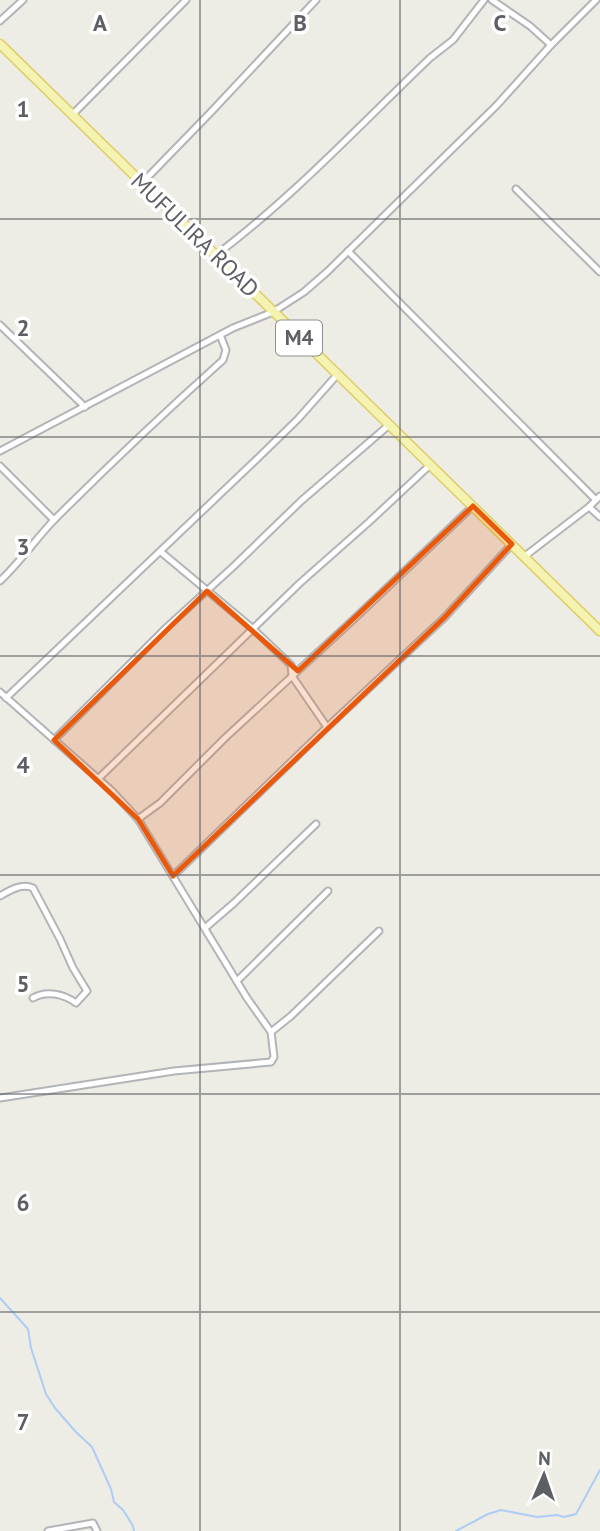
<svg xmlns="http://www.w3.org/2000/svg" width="600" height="1531" viewBox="0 0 600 1531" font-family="'PT Sans',sans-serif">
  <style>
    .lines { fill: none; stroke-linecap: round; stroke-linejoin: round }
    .stream { stroke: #aeccf4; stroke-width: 2 }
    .street-casing { stroke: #b2b4b8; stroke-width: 9 }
    .primary-casing { stroke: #dfcf6b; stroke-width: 11 }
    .street { stroke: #fff; stroke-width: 5 }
    .primary { stroke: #f5f3b2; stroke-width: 8 }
    .marked { fill: #e8590c; fill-opacity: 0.2; stroke: #e8590c; stroke-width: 5; stroke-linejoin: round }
    .grid { fill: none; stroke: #5d5f63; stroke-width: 2; stroke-opacity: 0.55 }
    .labels { text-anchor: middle; stroke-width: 7; stroke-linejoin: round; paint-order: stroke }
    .shield { fill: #fff; stroke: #8e8f92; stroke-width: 2 }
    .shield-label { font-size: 21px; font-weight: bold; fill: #5d5f63 }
    .street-label { font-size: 23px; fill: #5d5f63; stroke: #fff }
    .grid-label { font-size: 23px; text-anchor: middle; font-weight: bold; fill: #5d5f63; stroke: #fff; stroke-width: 7; stroke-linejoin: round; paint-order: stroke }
  </style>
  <rect width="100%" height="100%" fill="#edece5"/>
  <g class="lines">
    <!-- stream -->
    <g class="stream">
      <path d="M0 1298 28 1329 31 1348 46 1394 55 1408 75 1431 92 1447 111 1489 114 1502 123 1510 133 1526 134 1531"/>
      <path d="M456 1531 488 1514 501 1510 537 1517 557 1515 564 1517 576 1514 600 1470"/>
    </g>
    <!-- street casing -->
    <g class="street-casing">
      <g id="street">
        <path d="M492 0 530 26 551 45"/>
        <path d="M0 21 23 0"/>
        <path d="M72 115 186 0"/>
        <path d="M142 183 211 112 316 0"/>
        <path d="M516 189 600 272"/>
        <path d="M348 251 596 500"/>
        <path d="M216 255C293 197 360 125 430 58L453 40 484 0"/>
        <path d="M0 325 85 407"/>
        <path d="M0 451 233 328 273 312 304 292 327 272 497 105 551 45 596 0"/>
        <path d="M0 466 54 520"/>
        <path d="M589 507 600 517"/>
        <path d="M161 552 252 628 291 665 292 676 327 727"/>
        <path d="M525 556 589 507 600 496"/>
        <path d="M0 581C20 562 35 540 54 520 109 465 165 412 223 360L226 350 220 335"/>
        <path d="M0 692 111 790 138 819 247 998 271 1032 274 1057 271 1062 174 1071 0 1098"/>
        <path d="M6 698 259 457 298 419 337 375"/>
        <path d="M54 740 167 627 234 566 301 501 389 425"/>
        <path d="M98 779 300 583 369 522 430 465"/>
        <path d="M138 819 160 803 225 738 354 619 473 506"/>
        <path d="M173 876 322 732 444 618 512 544"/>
        <path d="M0 896C10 890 22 883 33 888L60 939 73 968 87 991 76 1003C64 994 46 990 33 998"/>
        <path d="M205 928 234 903 316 824"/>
        <path d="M237 981 328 891"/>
        <path d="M271 1032 291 1016 379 931"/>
        <path d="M48 1531 93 1523 97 1531"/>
      </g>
    </g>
    <!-- primary casing -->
    <g class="primary-casing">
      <path id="primary" d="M0 44 600 631"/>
    </g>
    <!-- street -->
    <use href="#street" class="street"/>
    <!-- primary -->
    <use href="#primary" class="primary"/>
  </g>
  <!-- marked area -->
  <path class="marked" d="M473 506 512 544 444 618 173 876 138 819 54 740 207 591 298 671Z"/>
  <!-- grid -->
  <path class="grid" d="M200 0V1531M400 0V1531M0 219H600M0 437H600M0 656H600M0 875H600M0 1094H600M0 1312H600"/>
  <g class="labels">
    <!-- shield labels -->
    <rect class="shield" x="276" y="320.5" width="46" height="35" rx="5"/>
    <g class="shield-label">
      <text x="299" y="345">M4</text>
    </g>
    <!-- street labels -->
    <g class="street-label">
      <text transform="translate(195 235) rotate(44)" y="8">MUFULIRA ROAD</text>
    </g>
  </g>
  <g class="grid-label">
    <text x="100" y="31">A</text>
    <text x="300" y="31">B</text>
    <text x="500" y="31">C</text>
    <text x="23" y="117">1</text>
    <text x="23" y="336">2</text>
    <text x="23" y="555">3</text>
    <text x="23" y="773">4</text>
    <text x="23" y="992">5</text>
    <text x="23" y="1211">6</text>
    <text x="23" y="1430">7</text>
  </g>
  <!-- north arrow -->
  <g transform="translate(544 1475) rotate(2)" stroke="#ffffff" stroke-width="5" paint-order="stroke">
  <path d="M0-5L12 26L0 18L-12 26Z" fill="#5d5f63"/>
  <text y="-10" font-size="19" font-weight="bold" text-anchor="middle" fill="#5d5f63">N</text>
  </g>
</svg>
